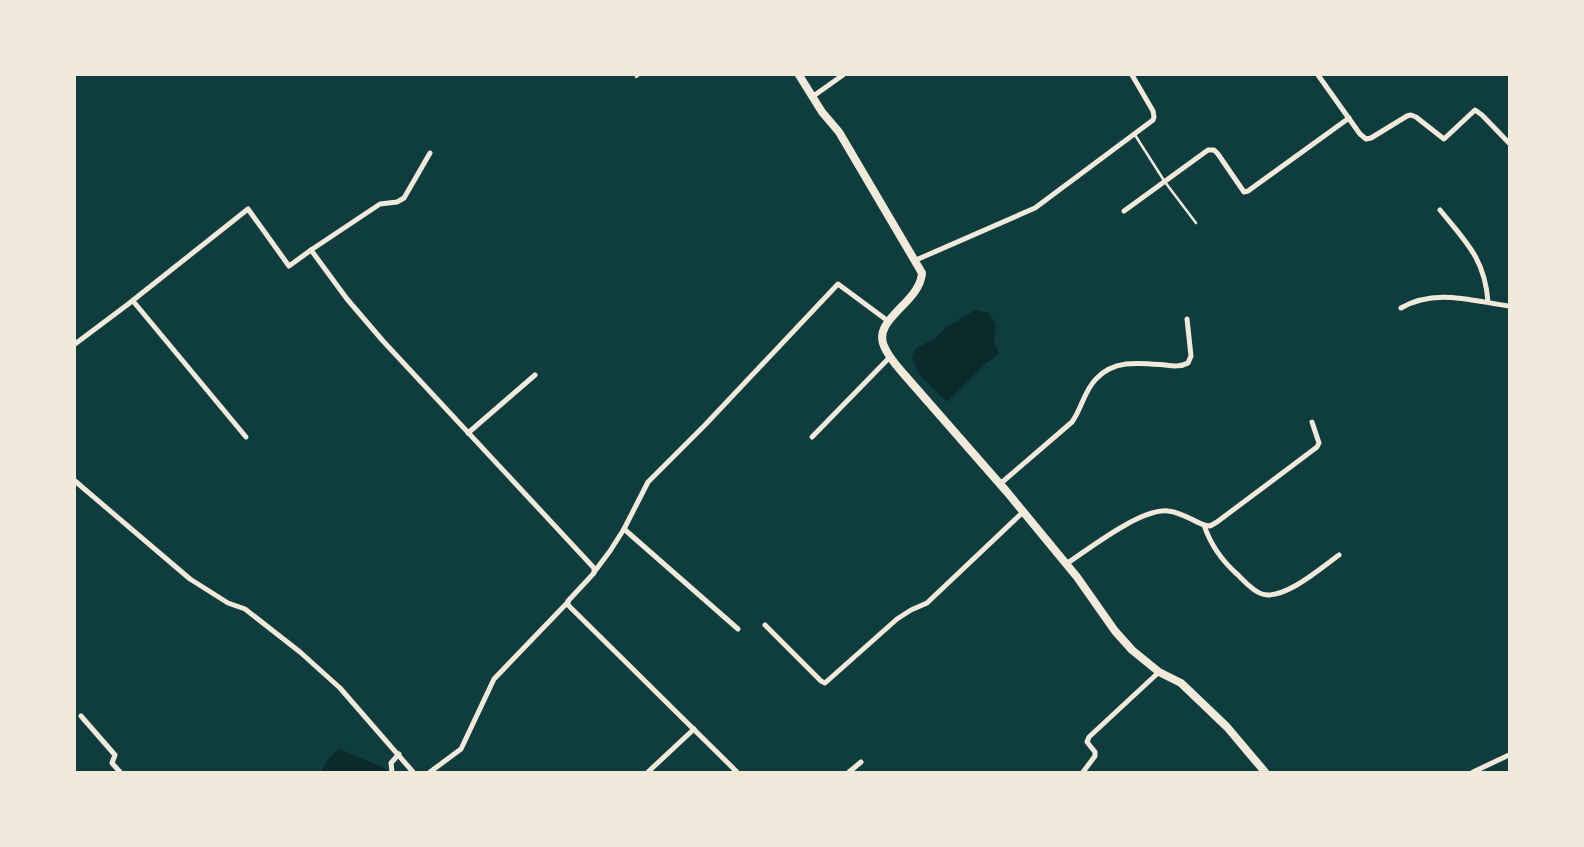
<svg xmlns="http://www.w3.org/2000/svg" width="1584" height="847" viewBox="0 0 1584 847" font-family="Cabin,sans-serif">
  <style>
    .water { fill: #0a2a2b }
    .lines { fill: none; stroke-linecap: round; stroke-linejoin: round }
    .service { stroke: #f1e9da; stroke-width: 2.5 }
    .minor { stroke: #f1e9da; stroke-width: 5 }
    .secondary { stroke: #f1e9da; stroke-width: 8 }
  </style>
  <rect width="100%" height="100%" fill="#0f3d3e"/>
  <!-- water -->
  <g class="water">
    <path d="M975 310 989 313 996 325 994 341 999 354 986 363 947 402 918 373 912 358 915 349 936 338 945 328Z"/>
    <path d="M339 749 384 768 387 772H321L328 759Z"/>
  </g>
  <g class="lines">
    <!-- service -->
    <g class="service">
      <path d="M636 77 639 75"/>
      <path d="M1135 135 1165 182 1196 223"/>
    </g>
    <!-- minor -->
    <g class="minor">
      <path d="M1318 75 1360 134 1366 139 1371 138 1407 116 1411 115 1416 117 1444 139 1475 110 1482 115 1509 143"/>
      <path d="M812 97 843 75"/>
      <path d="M430 153 404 198 397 202 380 204 311 250 347 299 383 341 594 568V573L568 601V605L737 772"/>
      <path d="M1440 210C1466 242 1485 259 1488 302"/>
      <path d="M1124 211 1208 150H1214L1218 154 1244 192 1248 191 1349 118"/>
      <path d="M916 260 1035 208 1153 120 1154 117 1153 111 1132 75"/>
      <path d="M133 301 246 437"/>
      <path d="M1401 308C1435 288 1472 301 1509 306"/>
      <path d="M75 344 127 305 248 209 289 266 311 250"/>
      <path d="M468 433 535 375"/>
      <path d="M812 437 890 357"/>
      <path d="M75 481 190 579 228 603 245 609 300 652 340 688 413 772"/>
      <path d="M1000 484 1072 422C1082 408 1084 391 1096 379 1114 359 1141 363 1165 365 1173 366 1181 367 1188 363L1191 356 1187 319"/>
      <path d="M1204 525C1211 546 1222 561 1238 575 1245 582 1253 591 1262 594 1284 601 1322 567 1339 555"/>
      <path d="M624 529 738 629"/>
      <path d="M1066 564C1089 549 1141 508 1168 511 1181 512 1193 521 1204 525L1210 526 1217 522 1317 447 1319 443 1312 422"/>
      <path d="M595 571 610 551 624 529 648 482 705 425 838 284 888 321"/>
      <path d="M765 625 821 681 825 683 897 619 911 610 927 603 1023 512"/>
      <path d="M81 716 115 755 112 763 120 772"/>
      <path d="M392 772 391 763 399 754"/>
      <path d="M430 772 461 749 494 679 568 602"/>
      <path d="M648 772 694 729"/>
      <path d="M849 772 861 762"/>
      <path d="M1083 772 1095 756V752L1087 742 1089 737 1159 672"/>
      <path d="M1473 772 1509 755"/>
    </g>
    <!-- secondary -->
    <path class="secondary" d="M799 75 822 112 839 132 922 273C920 303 872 319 884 346 888 356 895 364 902 372L1007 492 1077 577 1115 631 1132 650 1159 672 1181 683 1227 727 1265 772"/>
  </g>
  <!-- border -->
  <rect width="1584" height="847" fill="none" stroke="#f1e9da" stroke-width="152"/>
</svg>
